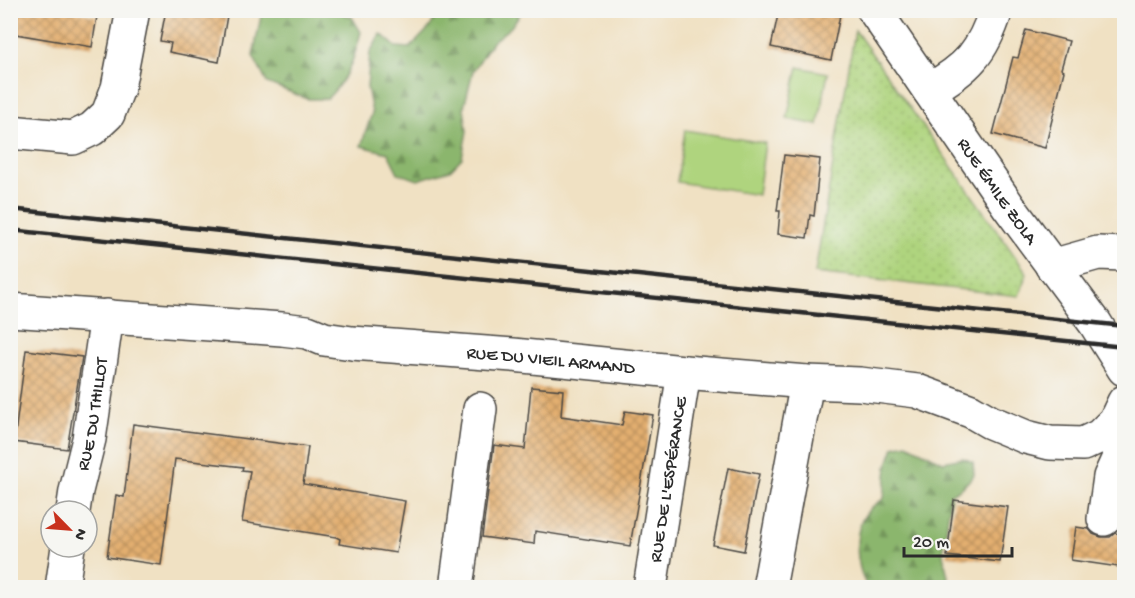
<svg xmlns="http://www.w3.org/2000/svg" width="1135" height="598" viewBox="0 0 1135 598" font-family="'Gochi Hand',sans-serif">
  <style>
    .grass { fill: url(#grass-dots); stroke: #6d8054; stroke-width: 1.5 }
    .forest { fill: url(#forest-firs); stroke: #5b704c; stroke-width: 1.5 }
    .garden { fill: #afd47e; stroke: #6d8054; stroke-width: 1.5 }
    .building { fill: url(#building-cross-hatch) }
    .lines { fill: none; stroke-linecap: round; stroke-linejoin: round }
    .minor-casing { stroke: #494642; stroke-width: 36 }
    .minor { stroke: #fff; stroke-width: 33 }
    .rail { stroke: #2b2b2b; stroke-width: 4.5 }
    .labels { text-anchor: middle; stroke-width: 4.5; stroke-linejoin: round; paint-order: stroke }
    .street-label { font-size: 18px; fill: #2b2b2b; stroke: #f6f6f2 }
  </style>
  <defs>
    <pattern id="grass-dots" width="8" height="8" patternUnits="userSpaceOnUse" patternTransform="scale(1.5)"><rect width="8" height="8" fill="#afd47e"/><path d="M2 2h.1M6 6h.1" fill="none" stroke="#97b66d" stroke-width="1.8" stroke-linecap="round"/></pattern>
    <pattern id="forest-firs" width="22" height="20" patternUnits="userSpaceOnUse" patternTransform="scale(1.5)"><rect width="22" height="20" fill="#8bb66d"/><path d="M5 1l3.5 6h-7zM16 11l3.5 6h-7z" fill="#72945a"/></pattern>
    <pattern id="building-cross-hatch" width="8" height="8" patternUnits="userSpaceOnUse" patternTransform="scale(1.5)"><rect width="8" height="8" fill="#e3af70"/><path d="M0 0l8 8M0 8l8-8" fill="none" stroke="#b88f5c"/></pattern>
  </defs>
  <rect width="100%" height="100%" fill="#f6f6f2"/>
  <filter id="ink" filterUnits="userSpaceOnUse"><feTurbulence type="fractalNoise" baseFrequency=".0167" numOctaves="2"/><feDisplacementMap in="SourceGraphic" scale="12" xChannelSelector="R" yChannelSelector="G"/><feConvolveMatrix kernelMatrix="1 2 1 2 8 2 1 2 1" color-interpolation-filters="sRGB"/></filter>
  <filter id="wash" filterUnits="userSpaceOnUse"><feTurbulence type="fractalNoise" baseFrequency=".008" numOctaves="4" result="noise"/><feDisplacementMap in="SourceGraphic" scale="24" xChannelSelector="R" yChannelSelector="G"/><feGaussianBlur stdDeviation="1.35" result="paint"/><feColorMatrix in="noise" values="0 0 0 0 0 0 0 0 0 0 0 0 0 0 0 0 0 1.4 0 .05"/><feComposite in="paint" operator="in"/></filter>
  <g filter="url(#wash)">
    <rect width="100%" height="100%" fill="#f0e1c3"/>
    <!-- grass -->
    <path class="grass" d="M855 30 1027 273 1019 296 815 273Z"/>
    <!-- forest -->
    <g class="forest">
      <path d="M262 11H337L352 17 361 32C353 62 349 76 327 99H307L267 83 253 56Z"/>
      <path d="M439 11H522L511 27 492 42 473 71 464 107 467 131 462 158 450 170 418 180 398 173 388 153 361 146 372 113 367 87 370 52 381 34 396 47 410 48 430 27Z"/>
      <path d="M907 444 943 462 963 458 973 462 974 475 963 487 951 494 943 554 948 577 946 587H867C856 566 851 529 869 510 873 505 880 502 884 498L887 467 894 447Z"/>
    </g>
    <!-- garden -->
    <g class="garden">
      <path d="M798 67 828 73 818 125 787 119Z"/>
      <path d="M685 130 765 143 758 195 677 182Z"/>
    </g>
    <g id="blocks">
      <!-- building -->
      <g class="building">
        <path d="M10 10H66L97 16 92 47 10 33Z"/>
        <path d="M177 10H228L219 62 169 52 171 43 160 41 165 15H176Z"/>
        <path d="M779 10H841L831 60 771 47Z"/>
        <path d="M1026 30 1069 41 1061 69 1064 71 1045 148 993 134 1013 57 1018 58Z"/>
        <path d="M784 155 820 159 814 216 810 215 807 238 778 234 780 211H777Z"/>
        <path d="M26 350 82 357 67 449 14 442Z"/>
        <path d="M531 387 563 390 561 416 622 425 625 411 653 415 630 546 535 531 534 544 482 537 494 445 525 449Z"/>
        <path d="M133 424 308 447 303 484 405 501 396 553 339 544 340 539 336 537 242 522 250 471 242 470 243 467 175 459 161 565 107 557 116 495 124 497Z"/>
        <path d="M728 468 759 474 744 551 713 545Z"/>
        <path d="M954 500 1008 507 1000 562 947 556Z"/>
        <path d="M1076 527 1089 529 1093 534 1101 537H1110L1115 533 1125 535V568L1071 560Z"/>
      </g>
    </g>
  </g>
  <g filter="url(#ink)">
    <use href="#blocks" fill-opacity="0" stroke="#494642" stroke-width="1.5"/>
    <g class="lines">
      <!-- minor casing -->
      <g class="minor-casing">
        <g id="minor">
          <path id="s1" d="M874 10 1009 207 1095 323 1124 369"/>
          <path d="M929 90C967 69 983 52 996 10"/>
          <path d="M10 132 73 138 92 129 108 114 118 88 133 10"/>
          <path d="M1052 266 1098 253 1124 254"/>
          <path id="s2" d="M10 310 282 329 307 332 324 339 352 343 513 355 684 372 807 382 860 384 917 391 971 411 990 422 1026 437 1050 443 1083 444 1100 436 1115 421 1124 402"/>
          <path id="s3" d="M73 511 76 491 89 439 107 316"/>
          <path d="M1104 519 1110 477 1120 455"/>
          <path d="M62 588 68 547"/>
          <path d="M456 588 480 409"/>
          <path id="s4" d="M650 588 684 372"/>
          <path d="M769 588 807 382"/>
        </g>
      </g>
      <!-- minor -->
      <use href="#minor" class="minor"/>
      <!-- rail -->
      <g class="rail">
        <path d="M10 209 1124 326"/>
        <path d="M10 230 1124 347"/>
      </g>
    </g>
  </g>
  <g class="labels">
    <!-- street labels -->
    <g class="street-label">
      <text dy="6" stroke="none"><textPath href="#s1" startOffset="219">RUE ÉMILE ZOLA</textPath></text>
      <text dy="6" stroke="none"><textPath href="#s2" startOffset="544">RUE DU VIEIL ARMAND</textPath></text>
      <text dy="6" stroke="none"><textPath href="#s3" startOffset="99">RUE DU THILLOT</textPath></text>
      <text dy="6" stroke="none"><textPath href="#s4" startOffset="110">RUE DE L'ESPÉRANCE</textPath></text>
    </g>
  </g>
  <!-- margin -->
  <rect width="1135" height="598" fill="none" stroke="#f6f6f2" stroke-width="36"/>
  <!-- north arrow -->
  <g transform="translate(69 529) rotate(115)"><circle r="28" fill="#f6f6f2" stroke="#a5a5a2" stroke-width="1.5"/>
  <path d="M0-4.5L10 22L0 15L-10 22Z" fill="#c8321e"/>
  <text y="-9" font-size="16" font-weight="bold" text-anchor="middle" fill="#2b2b2b">N</text>
  </g>
  <!-- scale -->
  <path d="M904 547v9h108v-9" fill="none" stroke="#2b2b2b" stroke-width="3"/>
  <text x="913" y="547" font-size="18" fill="#2b2b2b" stroke="#f6f6f2" stroke-width="4.5" paint-order="stroke">20 m</text>
</svg>
